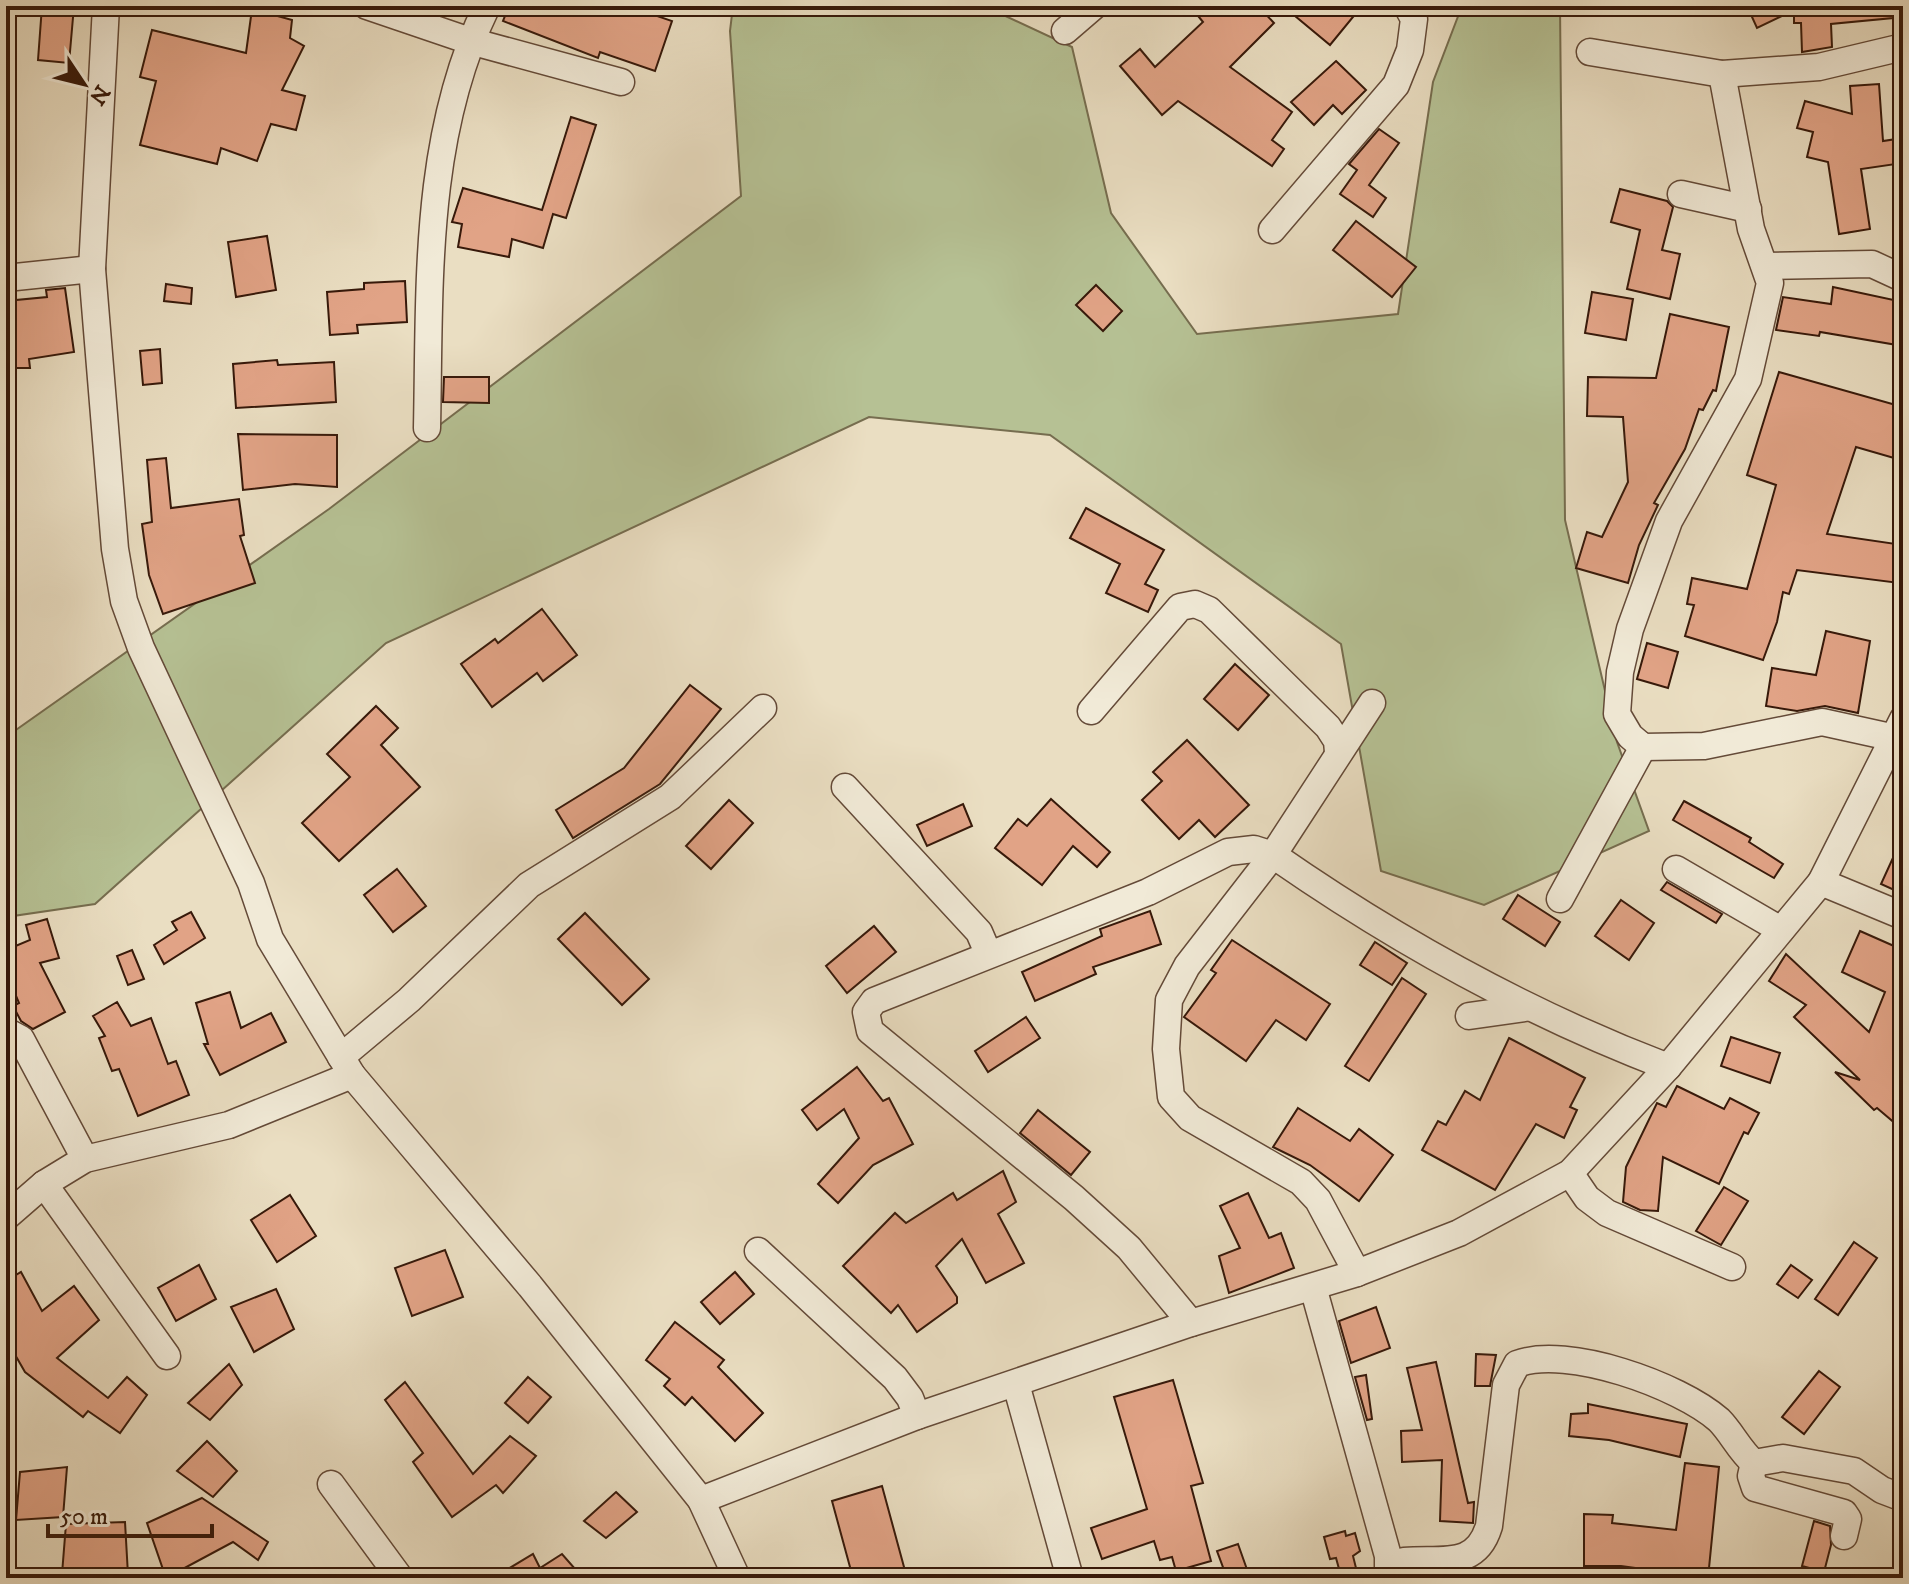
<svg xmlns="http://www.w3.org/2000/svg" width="1909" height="1584" viewBox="0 0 1909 1584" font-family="'IM FELL DW Pica',serif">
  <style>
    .green { fill: #b6c194; stroke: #766d4f; stroke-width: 2 }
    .building { fill: #e1a386; stroke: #37190a; stroke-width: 2 }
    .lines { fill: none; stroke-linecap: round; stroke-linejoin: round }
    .minor-casing { stroke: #644a38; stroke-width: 29 }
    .minor { stroke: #f1ead7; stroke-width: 26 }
  </style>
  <rect width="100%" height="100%" fill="#eadec2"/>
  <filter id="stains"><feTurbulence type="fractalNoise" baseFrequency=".0025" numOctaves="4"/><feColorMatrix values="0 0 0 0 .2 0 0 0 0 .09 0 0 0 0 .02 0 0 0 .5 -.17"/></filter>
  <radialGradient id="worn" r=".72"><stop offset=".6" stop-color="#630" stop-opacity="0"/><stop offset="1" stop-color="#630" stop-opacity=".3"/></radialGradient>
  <!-- green -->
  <path class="green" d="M733 6H984L1072 47 1111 213 1197 334 1398 314 1433 82 1462 6H1560L1565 520 1617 742 1649 831 1484 905 1381 871 1341 644 1050 435 869 417 386 643 95 904 6 917V737L329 509 741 196 730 31Z"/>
  <!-- building -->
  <g class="building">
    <path d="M42 6H74L69 63 38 60Z"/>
    <path d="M509 6H628L672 21 655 71 600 52 598 58 503 21Z"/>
    <path d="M1190 6H1258L1274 23 1230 67 1292 112 1272 140 1284 149 1272 166 1178 101 1162 115 1120 66 1140 49 1155 67 1203 22Z"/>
    <path d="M1283 6H1362L1330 45Z"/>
    <path d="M1747 6H1892L1893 18 1831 24 1832 47 1802 52 1801 23H1794V10L1757 28Z"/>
    <path d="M252 9 292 20 290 38 304 46 282 90 305 96 296 130 271 124 257 161 221 148 217 164 140 145 156 81 140 77 152 30 246 53Z"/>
    <path d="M1336 61 1366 90 1342 114 1333 105 1314 125 1291 102Z"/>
    <path d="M1879 84 1883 141 1903 138V163L1861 169 1870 229 1839 234 1828 162 1807 157 1813 132 1797 128 1805 101 1852 114 1850 86Z"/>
    <path d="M571 117 596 125 566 218 553 214 543 248 512 239 509 257 458 247 462 224 452 222 463 188 542 210Z"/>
    <path d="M1379 129 1399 143 1369 185 1386 198 1373 217 1340 194 1357 170 1349 164Z"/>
    <path d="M1620 189 1667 201 1673 207 1662 250 1680 254 1670 299 1627 289 1640 230 1611 222Z"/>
    <path d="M1356 221 1416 267 1392 297 1333 250Z"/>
    <path d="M267 236 276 290 236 297 228 242Z"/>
    <path d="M405 281 407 322 357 325 358 333 330 335 327 292 364 289V283Z"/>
    <path d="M166 284 192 288 191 304 164 301Z"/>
    <path d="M1096 285 1122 311 1103 331 1076 305Z"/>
    <path d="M1833 287 1903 302V346L1820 332 1819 336 1776 330 1783 297 1831 304Z"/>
    <path d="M65 288 74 352 29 359 30 368H6V301L47 297 46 290Z"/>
    <path d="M1592 292 1633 299 1626 340 1585 333Z"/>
    <path d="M1670 314 1729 327 1716 391 1713 390 1703 410 1699 409 1685 449 1654 503 1658 505 1639 545 1628 583 1576 568 1587 532 1602 537 1628 482 1623 417 1587 416 1588 377 1656 378Z"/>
    <path d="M160 349 162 383 143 385 140 351Z"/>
    <path d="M277 360 278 365 334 362 336 402 236 408 233 364Z"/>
    <path d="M1779 372 1903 407V425L1894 458 1856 447 1827 534 1903 545V554L1899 583 1797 570 1789 594 1783 592 1777 622 1763 660 1685 636 1694 605 1687 604 1692 578 1747 589 1776 485 1747 475Z"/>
    <path d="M444 377H489V403L443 402Z"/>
    <path d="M238 434 337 435V487L295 484 243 490Z"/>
    <path d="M166 458 171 508 239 499 244 535 240 536 255 583 163 614 149 575 142 524 152 522 147 460Z"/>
    <path d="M1086 508 1164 550 1145 584 1158 590 1148 612 1106 593 1120 564 1070 538Z"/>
    <path d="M542 609 577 655 543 681 537 673 492 707 461 664 495 639 498 643Z"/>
    <path d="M1826 631 1870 641 1858 713 1825 706 1797 711 1766 706 1772 668 1816 675Z"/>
    <path d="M1647 643 1678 652 1668 688 1637 679Z"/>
    <path d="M1235 664 1269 695 1238 730 1204 699Z"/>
    <path d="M690 685 721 709 660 784 573 838 556 810 624 768Z"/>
    <path d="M376 706 398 728 381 745 420 787 339 861 302 823 350 777 327 754Z"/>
    <path d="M1187 740 1249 805 1215 837 1199 820 1179 839 1142 800 1162 781 1153 772Z"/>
    <path d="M1051 799 1110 852 1097 867 1073 846 1042 885 995 848 1018 819 1027 826Z"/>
    <path d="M729 800 753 823 711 869 686 846Z"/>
    <path d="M1684 801 1751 838 1749 842 1783 864 1774 878 1673 820Z"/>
    <path d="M963 804 972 826 927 846 917 825Z"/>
    <path d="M1903 836V894L1881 884Z"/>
    <path d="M397 869 426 906 393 932 364 895Z"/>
    <path d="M1667 882 1722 914 1716 923 1661 890Z"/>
    <path d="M1518 895 1560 922 1545 946 1503 919Z"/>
    <path d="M1621 900 1654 923 1629 960 1595 936Z"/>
    <path d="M1150 911 1161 944 1093 967 1096 974 1035 1001 1022 972 1102 936 1100 929Z"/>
    <path d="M191 912 205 938 164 964 154 945 177 930 172 922Z"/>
    <path d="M585 913 649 979 622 1005 558 939Z"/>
    <path d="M47 919 59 958 40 963 65 1012 33 1029 21 1021 13 1006 19 1003 6 972V950L30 940 26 925Z"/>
    <path d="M874 926 896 952 847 993 826 966Z"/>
    <path d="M1860 931 1903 950V1130L1877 1108 1874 1110 1835 1072 1860 1080 1794 1017 1806 1005 1769 981 1786 954 1869 1032 1885 992 1842 972Z"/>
    <path d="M1232 940 1330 1004 1306 1040 1276 1020 1246 1061 1184 1017 1216 973 1211 970Z"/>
    <path d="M1375 942 1407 963 1392 985 1360 965Z"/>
    <path d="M132 950 144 979 128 985 117 956Z"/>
    <path d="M1402 978 1426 994 1369 1081 1345 1066Z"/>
    <path d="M230 992 241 1028 271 1013 286 1042 220 1075 204 1044H208L196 1003Z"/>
    <path d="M117 1002 131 1026 151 1018 168 1064 176 1061 189 1095 138 1116 119 1069 112 1071 99 1038 105 1036 93 1016Z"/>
    <path d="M1026 1017 1040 1038 988 1072 975 1051Z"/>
    <path d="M1731 1037 1780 1053 1770 1083 1721 1066Z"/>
    <path d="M1509 1038 1585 1078 1570 1107 1577 1110 1564 1138 1536 1124 1495 1190 1422 1150 1438 1121 1446 1125 1465 1091 1480 1100Z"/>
    <path d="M857 1067 883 1101 889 1098 913 1144 873 1165 838 1203 818 1184 859 1138 844 1109 817 1130 802 1110Z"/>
    <path d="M1677 1086 1724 1109 1730 1098 1759 1113 1748 1134 1744 1132 1719 1184 1663 1157 1658 1211 1640 1210 1623 1202 1626 1167 1657 1103 1666 1107Z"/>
    <path d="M1298 1108 1350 1141 1359 1129 1393 1155 1359 1201 1310 1165 1273 1147Z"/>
    <path d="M1038 1110 1090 1152 1071 1175 1020 1133Z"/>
    <path d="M1003 1171 1016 1202 998 1214 1024 1263 986 1283 962 1239 936 1266 957 1297V1303L917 1332 898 1305 891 1313 843 1266 895 1213 906 1223 953 1193 957 1200Z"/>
    <path d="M1724 1187 1748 1201 1721 1245 1696 1231Z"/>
    <path d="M1248 1193 1269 1238 1281 1233 1294 1268 1229 1293 1219 1256 1240 1248 1220 1206Z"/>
    <path d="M290 1195 316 1236 277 1262 251 1220Z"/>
    <path d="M1854 1242 1877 1258 1838 1315 1815 1299Z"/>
    <path d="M445 1250 463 1297 412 1316 395 1268Z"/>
    <path d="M199 1265 216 1299 176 1321 158 1288Z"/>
    <path d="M1791 1265 1812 1280 1798 1298 1777 1284Z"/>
    <path d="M21 1272 42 1311 74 1286 99 1320 57 1358 108 1398 127 1377 147 1395 120 1433 88 1411 83 1417 25 1372 6 1339V1281Z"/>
    <path d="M735 1272 754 1294 720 1324 701 1302Z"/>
    <path d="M276 1289 294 1329 254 1352 231 1307Z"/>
    <path d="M1376 1307 1390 1348 1351 1363 1339 1321Z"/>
    <path d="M675 1322 724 1360 718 1367 763 1413 735 1441 692 1397 685 1405 664 1386 670 1379 646 1360Z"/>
    <path d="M1476 1354 1496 1355 1490 1386H1475Z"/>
    <path d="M1436 1362 1468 1503 1474 1502 1473 1523 1440 1521 1442 1460 1402 1462 1401 1431 1422 1430 1407 1368Z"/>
    <path d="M229 1364 242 1385 210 1420 188 1403Z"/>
    <path d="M1819 1371 1840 1387 1804 1434 1782 1417Z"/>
    <path d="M1366 1375 1372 1419 1367 1420 1355 1377Z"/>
    <path d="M528 1377 551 1397 528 1423 505 1403Z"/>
    <path d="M1173 1380 1203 1483 1191 1486 1211 1561 1176 1571 1172 1557 1160 1560 1154 1541 1102 1559 1091 1528 1147 1509 1114 1397Z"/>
    <path d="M405 1382 473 1474 510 1436 536 1456 503 1493 496 1485 452 1517 413 1462 423 1453 385 1400Z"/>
    <path d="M1588 1404 1687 1424 1680 1457 1609 1440 1569 1436 1571 1414 1588 1413Z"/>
    <path d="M207 1441 237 1471 213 1497 177 1471Z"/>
    <path d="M1685 1463 1719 1467 1708 1578 1621 1566H1584V1514L1613 1515 1612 1523 1676 1530Z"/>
    <path d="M67 1467 63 1517 16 1520 20 1472Z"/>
    <path d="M882 1486 907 1578H853L832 1501Z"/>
    <path d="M616 1492 637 1512 606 1538 584 1521Z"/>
    <path d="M202 1498 268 1542 258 1560 233 1542 166 1578 147 1523Z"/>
    <path d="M1814 1521 1830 1526 1831 1545 1824 1572 1802 1566Z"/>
    <path d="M125 1522 128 1575 62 1574 66 1524Z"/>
    <path d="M1345 1531 1346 1536 1355 1533 1360 1551 1353 1556 1357 1572 1341 1576 1336 1558 1330 1559 1324 1537Z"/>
    <path d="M1238 1544 1250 1578H1227L1217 1551Z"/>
    <path d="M533 1554 540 1568 562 1554 583 1578H493Z"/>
  </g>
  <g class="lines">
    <!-- minor casing -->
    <g class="minor-casing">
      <g id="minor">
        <path d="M106 6 92 269 115 549 124 601 141 648 251 883 270 939 352 1075 530 1286 701 1500 737 1578"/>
        <path d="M367 6 470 41 621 82"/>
        <path d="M1065 31 1094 6"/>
        <path d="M1590 52 1722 74 1819 67 1903 47"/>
        <path d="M1722 74 1751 229 1770 283 1748 379 1669 521 1630 629 1620 672 1617 714 1630 736 1643 747 1704 746 1822 722 1895 738"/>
        <path d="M1681 194 1748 209"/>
        <path d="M1272 230 1396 85 1410 50 1414 19 1407 6"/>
        <path d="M1765 266 1872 264 1898 276"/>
        <path d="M6 278 92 269"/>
        <path d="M427 428C430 285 423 137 487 6"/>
        <path d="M1091 711 1180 607 1195 604 1209 610 1328 727 1337 741 1338 752"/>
        <path d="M845 787 979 932 988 953"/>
        <path d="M1676 869 1781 930"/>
        <path d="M1821 882 1903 916"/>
        <path d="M1560 899 1643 747"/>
        <path d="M1469 1016 1525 1008"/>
        <path d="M6 1031 21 1039 85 1159"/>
        <path d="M341 1057 409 1000 529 885 670 797 763 708"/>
        <path d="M1570 1173 1587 1198 1607 1213 1732 1267"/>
        <path d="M44 1184 167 1356"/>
        <path d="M6 1217 44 1184 85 1159 229 1125 352 1075"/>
        <path d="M758 1251 895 1378 910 1398 917 1416"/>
        <path d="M1357 1273 1318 1200 1301 1182 1190 1118 1171 1097 1166 1049 1169 1000 1187 966 1273 855 1372 703"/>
        <path d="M1313 1287 1388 1556V1578"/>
        <path d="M1191 1323 1129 1248 1074 1198 870 1031 866 1012 874 1001 1148 892 1228 852 1254 849 1273 855C1398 942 1526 1013 1668 1067"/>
        <path d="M1016 1384 1070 1578"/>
        <path d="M1754 1463 1751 1476 1755 1488 1844 1513 1848 1519 1844 1536"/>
        <path d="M331 1484 400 1578"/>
        <path d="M701 1500 917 1416 1191 1323 1357 1273 1459 1233 1570 1173 1668 1067 1821 882 1903 719"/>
        <path d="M1404 1561C1443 1558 1476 1569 1489 1526L1506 1385 1517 1364C1567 1345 1679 1385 1719 1420 1732 1433 1739 1450 1754 1463L1783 1458 1854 1471 1882 1490 1903 1498"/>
      </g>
    </g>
    <!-- minor -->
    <use href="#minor" class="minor"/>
  </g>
  <!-- margin -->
  <rect width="1909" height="1584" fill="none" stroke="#eadec2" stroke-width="32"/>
  <rect x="8" y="8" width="1893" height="1568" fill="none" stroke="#37190a" stroke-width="4"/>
  <rect x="16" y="16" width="1877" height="1552" fill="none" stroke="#37190a" stroke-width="2"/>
  <!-- north arrow -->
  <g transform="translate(84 84) rotate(125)" stroke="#f1ead7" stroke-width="6" paint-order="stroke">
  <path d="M0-6L14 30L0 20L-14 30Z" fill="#37190a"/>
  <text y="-12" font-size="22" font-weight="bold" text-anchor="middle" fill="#37190a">N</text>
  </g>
  <!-- scale -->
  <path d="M48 1524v12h164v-12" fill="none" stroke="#37190a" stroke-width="4"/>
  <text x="60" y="1524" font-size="24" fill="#37190a" stroke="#f1ead7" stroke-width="6" paint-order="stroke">50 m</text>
  <rect width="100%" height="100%" filter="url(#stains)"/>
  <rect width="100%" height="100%" fill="url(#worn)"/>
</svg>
